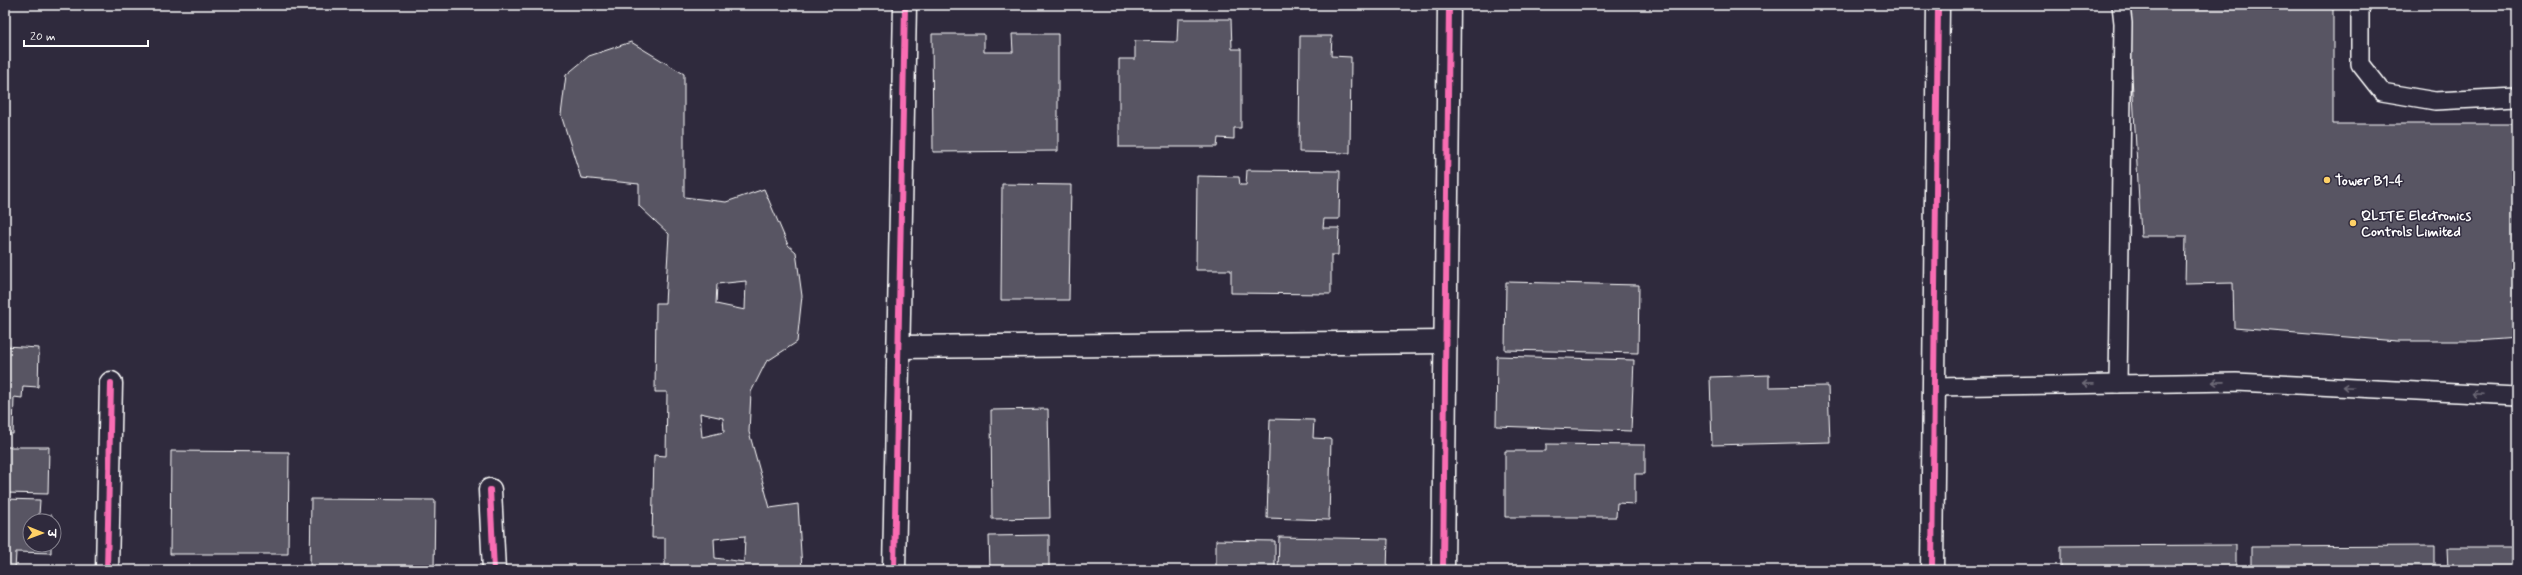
<svg xmlns="http://www.w3.org/2000/svg" width="2522" height="575" viewBox="0 0 2522 575" font-family="Mynerve,'Playpen Sans Deva',sans-serif">
  <style>
    .building { fill: #595564; stroke: #fff; fill-rule: evenodd }
    .lines { fill: none; stroke-linecap: round; stroke-linejoin: round }
    .lane-casing { stroke: #fff; stroke-width: 20 }
    .street-casing { stroke: #fff; stroke-width: 25 }
    .secondary-casing { stroke: #fff; stroke-width: 25 }
    .lane { stroke: #2f2a3d; stroke-width: 17 }
    .street { stroke: #2f2a3d; stroke-width: 22 }
    .secondary { stroke: #2f2a3d; stroke-width: 22 }
    .cycleway-casing { stroke: #2f2a3d; stroke-width: 8 }
    .cycleway { stroke: #f96db3; stroke-width: 6 }
    .oneway { stroke: #6d6a77 }
    .poi-dot { fill: #ffd166; stroke: #2f2a3d; stroke-width: 1.5 }
    .labels { text-anchor: middle; stroke-width: 3; stroke-linejoin: round; paint-order: stroke }
    .poi-label { font-size: 14px; font-weight: bold; fill: #fff; stroke: #2f2a3d; text-anchor: start }
  </style>
  <rect width="100%" height="100%" fill="#2f2a3d"/>
  <filter id="ink" filterUnits="userSpaceOnUse"><feTurbulence type="fractalNoise" baseFrequency=".025" numOctaves="2"/><feDisplacementMap in="SourceGraphic" scale="8" xChannelSelector="R" yChannelSelector="G"/><feConvolveMatrix kernelMatrix="1 2 1 2 8 2 1 2 1" color-interpolation-filters="sRGB"/></filter>
  <g filter="url(#ink)">
    <!-- building -->
    <g class="building">
      <path d="M2128 5H2333V124H2517V338L2476 341H2397L2234 328 2233 283 2185 284 2186 236H2141Z"/>
      <path d="M1178 19H1231L1232 49H1241V128H1234V139L1218 138 1217 147H1119V59H1135V41L1177 42Z"/>
      <path d="M932 34H984V52H1013L1012 34H1058V151L933 152Z"/>
      <path d="M1300 36H1332L1331 56 1351 57 1350 153 1299 152Z"/>
      <path d="M631 42 684 74V197L726 202 764 189 788 245 796 252 802 296 797 342 766 362 751 392 749 432 770 508 798 504 802 570H652V568H665V538H652L654 455 666 456 667 392H655L656 303H665L669 234 639 206V184L581 178 561 115 566 75 589 56ZM746 281 745 310 716 304 717 284ZM700 413 723 418 724 432 702 437ZM745 536 744 562 715 558 714 539Z"/>
      <path d="M1247 170 1340 171 1339 219H1324L1323 228H1339L1338 255H1331V294L1231 293V270H1196L1197 176 1239 177 1240 185H1246Z"/>
      <path d="M1002 184 1071 185 1069 300H1001Z"/>
      <path d="M1506 282 1639 285 1638 353 1505 350Z"/>
      <path d="M5 346 39 348 38 387 23 386 22 398 14 397 13 434H5Z"/>
      <path d="M1497 356 1634 360 1631 431 1496 426Z"/>
      <path d="M1769 375V387L1828 386 1830 442 1712 445 1710 377Z"/>
      <path d="M1048 409 1050 518 992 519 991 410Z"/>
      <path d="M1270 419 1314 420 1313 438 1331 439 1329 520 1267 518Z"/>
      <path d="M1546 444 1645 445V474H1635V504L1617 503 1616 517H1505V451H1546Z"/>
      <path d="M5 447H49L48 494 5 493Z"/>
      <path d="M171 451 289 452 288 554H170Z"/>
      <path d="M5 499 40 500 39 515H52V521H30V545H51V553L16 552 15 570H5Z"/>
      <path d="M311 499 435 500 434 570H310Z"/>
      <path d="M1049 535V570H990L989 536Z"/>
      <path d="M1279 537 1388 539 1387 570H1278Z"/>
      <path d="M1216 540 1275 541V570H1216Z"/>
      <path d="M2236 545V570H2061V546Z"/>
      <path d="M2435 546V570H2251V547Z"/>
      <path d="M2447 548H2517V570H2448Z"/>
    </g>
    <g class="lines">
      <!-- lane casing -->
      <g class="lane-casing">
        <g id="lane">
          <path d="M2360 5V64L2382 92 2435 101 2517 97"/>
          <path d="M2118 384 2123 23 2121 5"/>
          <path d="M1934 387 2236 382 2517 396"/>
        </g>
      </g>
      <!-- street casing -->
      <g class="street-casing">
        <g id="street">
          <path d="M899 347 1445 342"/>
          <path d="M490 490 494 570"/>
          <path d="M107 570 111 383"/>
          <path d="M894 570 905 5"/>
          <path d="M1443 570 1449 5"/>
        </g>
      </g>
      <!-- secondary casing -->
      <g class="secondary-casing">
        <path id="secondary" d="M1932 570 1938 5"/>
      </g>
      <!-- lane -->
      <use href="#lane" class="lane"/>
      <!-- street -->
      <use href="#street" class="street"/>
      <!-- secondary -->
      <use href="#secondary" class="secondary"/>
      <!-- cycleway casing -->
      <g class="cycleway-casing">
        <g id="cycleway">
          <path d="M490 490 494 570"/>
          <path d="M107 570 111 383"/>
          <path d="M894 570 905 5"/>
          <path d="M1443 570 1449 5"/>
          <path d="M1932 570 1938 5"/>
        </g>
      </g>
      <!-- cycleway -->
      <use href="#cycleway" class="cycleway"/>
    </g>
    <!-- one-way arrows -->
    <defs><path id="oneway-shaft" d="M-6 0H5M1.5-3L5.5 0L1.5 3" fill="none" stroke-width="1.6" stroke-linecap="round" stroke-linejoin="round"/></defs>
    <g class="oneway">
      <use href="#oneway-shaft" transform="translate(2218 382) rotate(179)"/>
      <use href="#oneway-shaft" transform="translate(2088 384) rotate(179)"/>
      <use href="#oneway-shaft" transform="translate(2348 387) rotate(-177)"/>
      <use href="#oneway-shaft" transform="translate(2478 394) rotate(-177)"/>
    </g>
  </g>
  <!-- markers -->
  <g class="poi-dot">
    <circle cx="2327" cy="180" r="4"/>
    <circle cx="2353" cy="223" r="4"/>
  </g>
  <g class="labels">
    <!-- poi labels -->
    <g class="poi-label">
      <text x="2335" y="185">Tower B1-4</text>
      <text x="2361" y="220">QLITE Electronics<tspan x="2361" dy="16">Controls Limited</tspan></text>
    </g>
  </g>
  <!-- margin -->
  <rect width="2522" height="575" fill="none" stroke="#2f2a3d" stroke-width="20"/>
  <rect x="10" y="10" width="2502" height="555" fill="none" stroke="#fff" stroke-width="1.5" filter="url(#ink)"/>
  <!-- north arrow -->
  <g transform="translate(42 533) rotate(91)"><circle r="19" fill="#2f2a3d" stroke="#827f8b"/>
  <path d="M0-3L7 15L0 10L-7 15Z" fill="#ffd166"/>
  <text y="-6" font-size="11" font-weight="bold" text-anchor="middle" fill="#ffffff">उ</text>
  </g>
  <!-- scale -->
  <path d="M24 40v6h124v-6" fill="none" stroke="#ffffff" stroke-width="2"/>
  <text x="30" y="40" font-size="12" fill="#ffffff" stroke="#2f2a3d" stroke-width="3" paint-order="stroke">20 m</text>
</svg>
